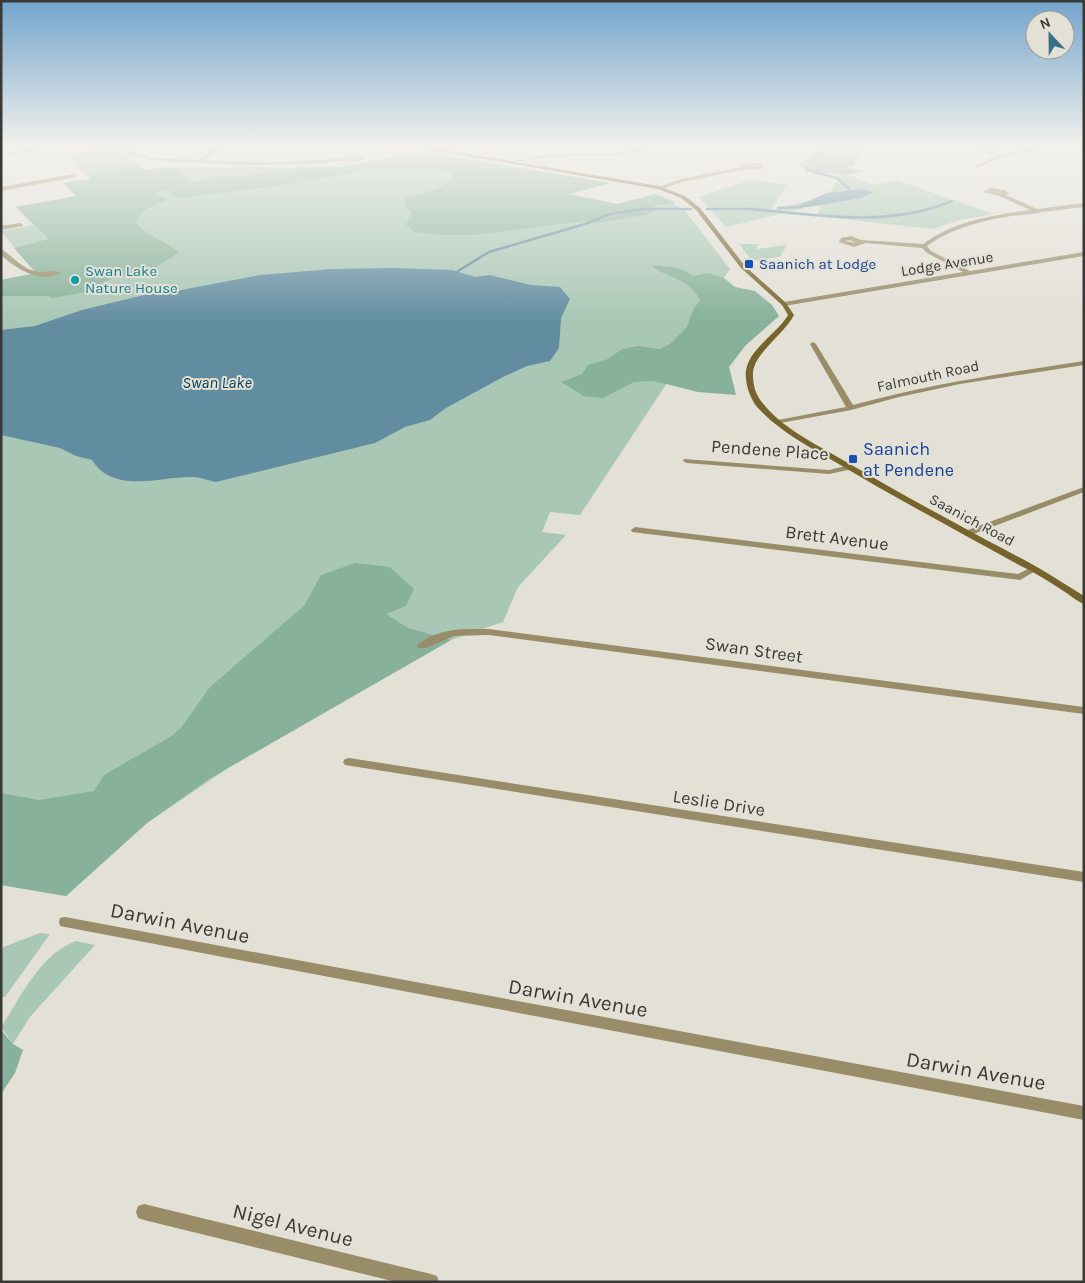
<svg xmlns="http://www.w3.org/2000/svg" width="1085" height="1283" viewBox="0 0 1085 1283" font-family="Karla,sans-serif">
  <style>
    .commercial { fill: #e7ced8 }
    .green { fill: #a8c7b5 }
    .forest { fill: #87b19a }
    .water { fill: #628da1 }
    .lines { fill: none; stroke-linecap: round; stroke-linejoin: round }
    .stream { stroke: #628da1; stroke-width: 2.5 }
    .minor { fill: #998c69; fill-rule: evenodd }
    .secondary { fill: #77642c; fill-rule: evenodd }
    .transit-dot { fill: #1a4fb4; stroke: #e3e0d6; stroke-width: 2 }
    .culture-dot { fill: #0f9aa8; stroke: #e3e0d6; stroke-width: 2 }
    .labels { text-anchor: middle; stroke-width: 4; stroke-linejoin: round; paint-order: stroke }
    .far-transit-label { font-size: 15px; fill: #164399; stroke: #e3e0d6; text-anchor: start }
    .far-street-label { font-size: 15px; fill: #3a3935; stroke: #e3e0d6 }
    .far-culture-label { font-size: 15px; fill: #0d838f; stroke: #e3e0d6; text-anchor: start }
    .far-water-label { font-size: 16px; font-style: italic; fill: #024257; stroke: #e3e0d6 }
    .transit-label { font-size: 18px; fill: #164399; stroke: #e3e0d6; text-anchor: start }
    .street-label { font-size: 18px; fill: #3a3935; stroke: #e3e0d6 }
    .near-street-label { font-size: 21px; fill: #3a3935; stroke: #e3e0d6 }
  </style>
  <rect width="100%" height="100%" fill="#e3e0d6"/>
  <!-- commercial -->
  <path class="commercial" d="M971 144H1037L999 152Z"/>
  <!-- green -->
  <g class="green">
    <path d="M116 147 145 170 158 168 340 167 423 152 610 183 568 194 617 204 656 194 666 198 686 212 730 269 654 380 667 383 580 515 550 512 542 532 566 535 518 587 503 622 451 640 234 764 147 823 66 896 1 885V280L36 273 1 231 33 225 16 207 76 196 63 183 91 179 65 155Z"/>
    <path d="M841 173 876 185 896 180 994 214 960 220 932 229 816 216 822 204 726 227 699 197 753 179 787 185 771 210 828 196Z"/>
    <path d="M739 244H759L756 249 787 245 780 257 752 261Z"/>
    <path d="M40 933 50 934 5 997H1V948Z"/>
    <path d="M76 941 95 945 30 1017 13 1044 1 1027C22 996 39 955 76 941Z"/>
  </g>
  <!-- forest -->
  <g class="forest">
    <path d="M813 144H868L860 151 861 155 853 162 855 165 846 168 864 171C852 178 811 173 799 166 803 159 812 159 815 151Z"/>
    <path d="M423 152 610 183 569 194 617 204 656 194 676 203 654 206 653 212 646 215 597 223 586 221 473 235H440L415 232 406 225 412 212 404 204 405 198C422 193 444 192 453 175L448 171 374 169 278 186 179 198 169 195 172 192C167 189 158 191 155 195L167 199 166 201C152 206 143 208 136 222 149 239 165 239 179 253L154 268 111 279 85 292 53 298 48 296H1V280L36 273 14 248 49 239 16 207 76 196 63 183 91 179 86 174 138 165 145 170 180 167 185 178 192 181H204L217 177 250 175 302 167H340Z"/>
    <path d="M651 265C670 268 677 264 693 276L708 273 724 278 735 287 755 291 772 305 779 316 746 345 729 367 736 395 698 392 654 381 634 382 603 398 584 396 561 382 582 374 588 365 608 359 622 349 638 346 660 349 670 344 687 327 694 308 700 301C692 279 667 279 651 265Z"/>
    <path d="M355 563 390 567 414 589 406 606 386 614 408 628 451 640 209 779 147 823 66 896 1 885V793L39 800 94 791 104 775 170 737 181 728 210 687 304 606 321 575Z"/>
    <path d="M1 1030 13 1044 23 1050 15 1073 1 1094Z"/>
  </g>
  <!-- water -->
  <g class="water">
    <path d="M863 189 871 191 873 193 861 198 809 207H802L800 205 826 193Z"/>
    <path d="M393 268 452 270 475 277 490 275 531 285 560 287 570 299 561 318 559 348 550 361 527 366 503 377 446 408 430 420 405 427 375 443 216 482C209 481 201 477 193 477 160 476 114 495 92 460L76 456 60 448 1 435V330L35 326 82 310 148 294 171 292 260 275 333 269Z"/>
  </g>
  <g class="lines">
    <!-- stream -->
    <g class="stream">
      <path d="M849 149 853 144"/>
      <path d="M821 152 810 162 806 170 837 178 849 189"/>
      <path d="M778 208 802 207"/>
      <path d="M707 209H753"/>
      <path d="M751 209C819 215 888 228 952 201"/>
      <path d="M458 271 489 252 585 224 610 214 643 209H691"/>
    </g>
    <!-- minor -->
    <g class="minor">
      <path d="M69 144H79L1 156V154Z"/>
      <path d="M116 144H121L132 152 151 158 199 160 219 145 216 144H236L234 145H225L205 160C251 163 297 163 344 158 349 153 359 155 364 159L354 163 342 161 310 164 248 165 199 163 151 160 128 154ZM348 158 358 159 354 160Z"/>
      <path d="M668 144H676L618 155 551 156 511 163 509 162 551 154 618 153Z"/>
      <path d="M959 144H965L1001 155 1056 144H1064L1002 157 976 168 974 166 997 156Z"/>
      <path d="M752 163 762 164 764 168 752 170 747 169 682 182 659 190 656 188 681 179 742 167V165ZM752 165 758 166 759 167 749 166Z"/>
      <path d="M74 174 76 177 1 191V187Z"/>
      <path d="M990 188 1005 190 1009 194 1006 195 1037 209 1084 203V207L1042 212C1037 214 1019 215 1011 216 981 221 952 228 927 246L931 251 970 271 1084 252V256L784 306 781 304 784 302 963 272 927 253 922 248 866 243 854 247 839 242 841 238 851 236 861 240 923 244C954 221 992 215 1030 210L999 196 983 192ZM850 240 857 243 845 241Z"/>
      <path d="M20 223 23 225 22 226 1 230V226Z"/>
      <path d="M1 249C13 256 20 267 34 271 43 274 54 269 61 273 41 284 16 269 1 255Z"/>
      <path d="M813 342 816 344 853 405C929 384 1006 373 1084 361V365L960 384 899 397 851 410 775 424 774 422 778 420 846 407 810 344Z"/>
      <path d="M684 459 829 470 850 465 854 467 853 469 829 474 687 463 683 461Z"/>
      <path d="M1084 487V492L971 535 968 536 964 533 965 531Z"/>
      <path d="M635 527 1018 574 1034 566 1039 569 1020 580 632 532 631 530Z"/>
      <path d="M470 629H489L1084 707V714L489 635 454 636 426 648H418L417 646C429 633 452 629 470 629Z"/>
      <path d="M349 758 1084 872V882L345 765 343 762 345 759Z"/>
      <path d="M65 917 1084 1106V1120L65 927 60 926 59 922 60 918Z"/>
      <path d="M144 1204 431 1274 437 1276 439 1282H396L144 1220 138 1218 136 1212 138 1206Z"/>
    </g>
    <!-- secondary -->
    <path class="secondary" d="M401 144H409L659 186 685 196 700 208 745 266 786 303 794 315C784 335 751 355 753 376 753 385 756 395 761 401 780 427 814 443 841 459 879 481 918 503 957 524 991 543 1027 560 1060 581L1084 596V604C1076 601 1069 594 1062 590 1048 581 1034 572 1019 565 958 531 897 499 837 463 809 447 779 431 757 407 751 399 747 389 746 379 742 352 776 336 788 315L782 305 741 268 696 210 681 198 658 189 403 145Z"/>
  </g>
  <!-- sky -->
  <linearGradient id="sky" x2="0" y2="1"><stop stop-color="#72a4cc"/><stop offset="0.45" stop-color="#f2f1ed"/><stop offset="1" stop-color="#f2f1ed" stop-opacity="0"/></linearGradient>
  <rect width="1085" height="323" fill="url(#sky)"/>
  <!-- markers -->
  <g class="transit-dot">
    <rect x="744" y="259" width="10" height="10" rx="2.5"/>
    <rect x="848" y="454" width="10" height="10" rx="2.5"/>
  </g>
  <circle class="culture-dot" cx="75" cy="280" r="5"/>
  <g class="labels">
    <!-- far-transit labels -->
    <g class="far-transit-label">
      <text x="759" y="269">Saanich at Lodge</text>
    </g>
    <!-- far-street labels -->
    <g class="far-street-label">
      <text transform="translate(947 264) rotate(-9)" y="5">Lodge Avenue</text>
      <text transform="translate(928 376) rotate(-12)" y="5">Falmouth Road</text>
      <text transform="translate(972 520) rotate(28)" y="5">Saanich Road</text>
    </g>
    <!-- far-culture labels -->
    <g class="far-culture-label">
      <text x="85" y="276">Swan Lake<tspan x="85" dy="17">Nature House</tspan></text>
    </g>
    <!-- far-water labels -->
    <g class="far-water-label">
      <text x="217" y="388">Swan Lake</text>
    </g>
    <!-- transit labels -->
    <g class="transit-label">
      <text x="863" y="455">Saanich<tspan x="863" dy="21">at Pendene</tspan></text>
    </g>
    <!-- street labels -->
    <g class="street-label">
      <text transform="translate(770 450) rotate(4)" y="6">Pendene Place</text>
      <text transform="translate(837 538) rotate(7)" y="6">Brett Avenue</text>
      <text transform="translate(754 650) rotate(8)" y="6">Swan Street</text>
      <text transform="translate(719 803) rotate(9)" y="6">Leslie Drive</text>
    </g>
    <!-- near-street labels -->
    <g class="near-street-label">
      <text transform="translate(180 923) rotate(11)" y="7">Darwin Avenue</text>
      <text transform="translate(578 998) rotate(10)" y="7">Darwin Avenue</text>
      <text transform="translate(976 1071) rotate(10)" y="7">Darwin Avenue</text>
      <text transform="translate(293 1225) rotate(14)" y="7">Nigel Avenue</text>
    </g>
  </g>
  <!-- border -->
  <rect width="1085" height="1283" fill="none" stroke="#3a3935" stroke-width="5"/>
  <!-- north arrow -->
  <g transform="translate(1050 35) rotate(338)"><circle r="24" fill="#e3e0d6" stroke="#9f9d96"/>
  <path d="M0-4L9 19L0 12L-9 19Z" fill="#396e8a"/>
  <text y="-8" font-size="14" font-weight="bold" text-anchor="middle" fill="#3a3935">N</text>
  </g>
</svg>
